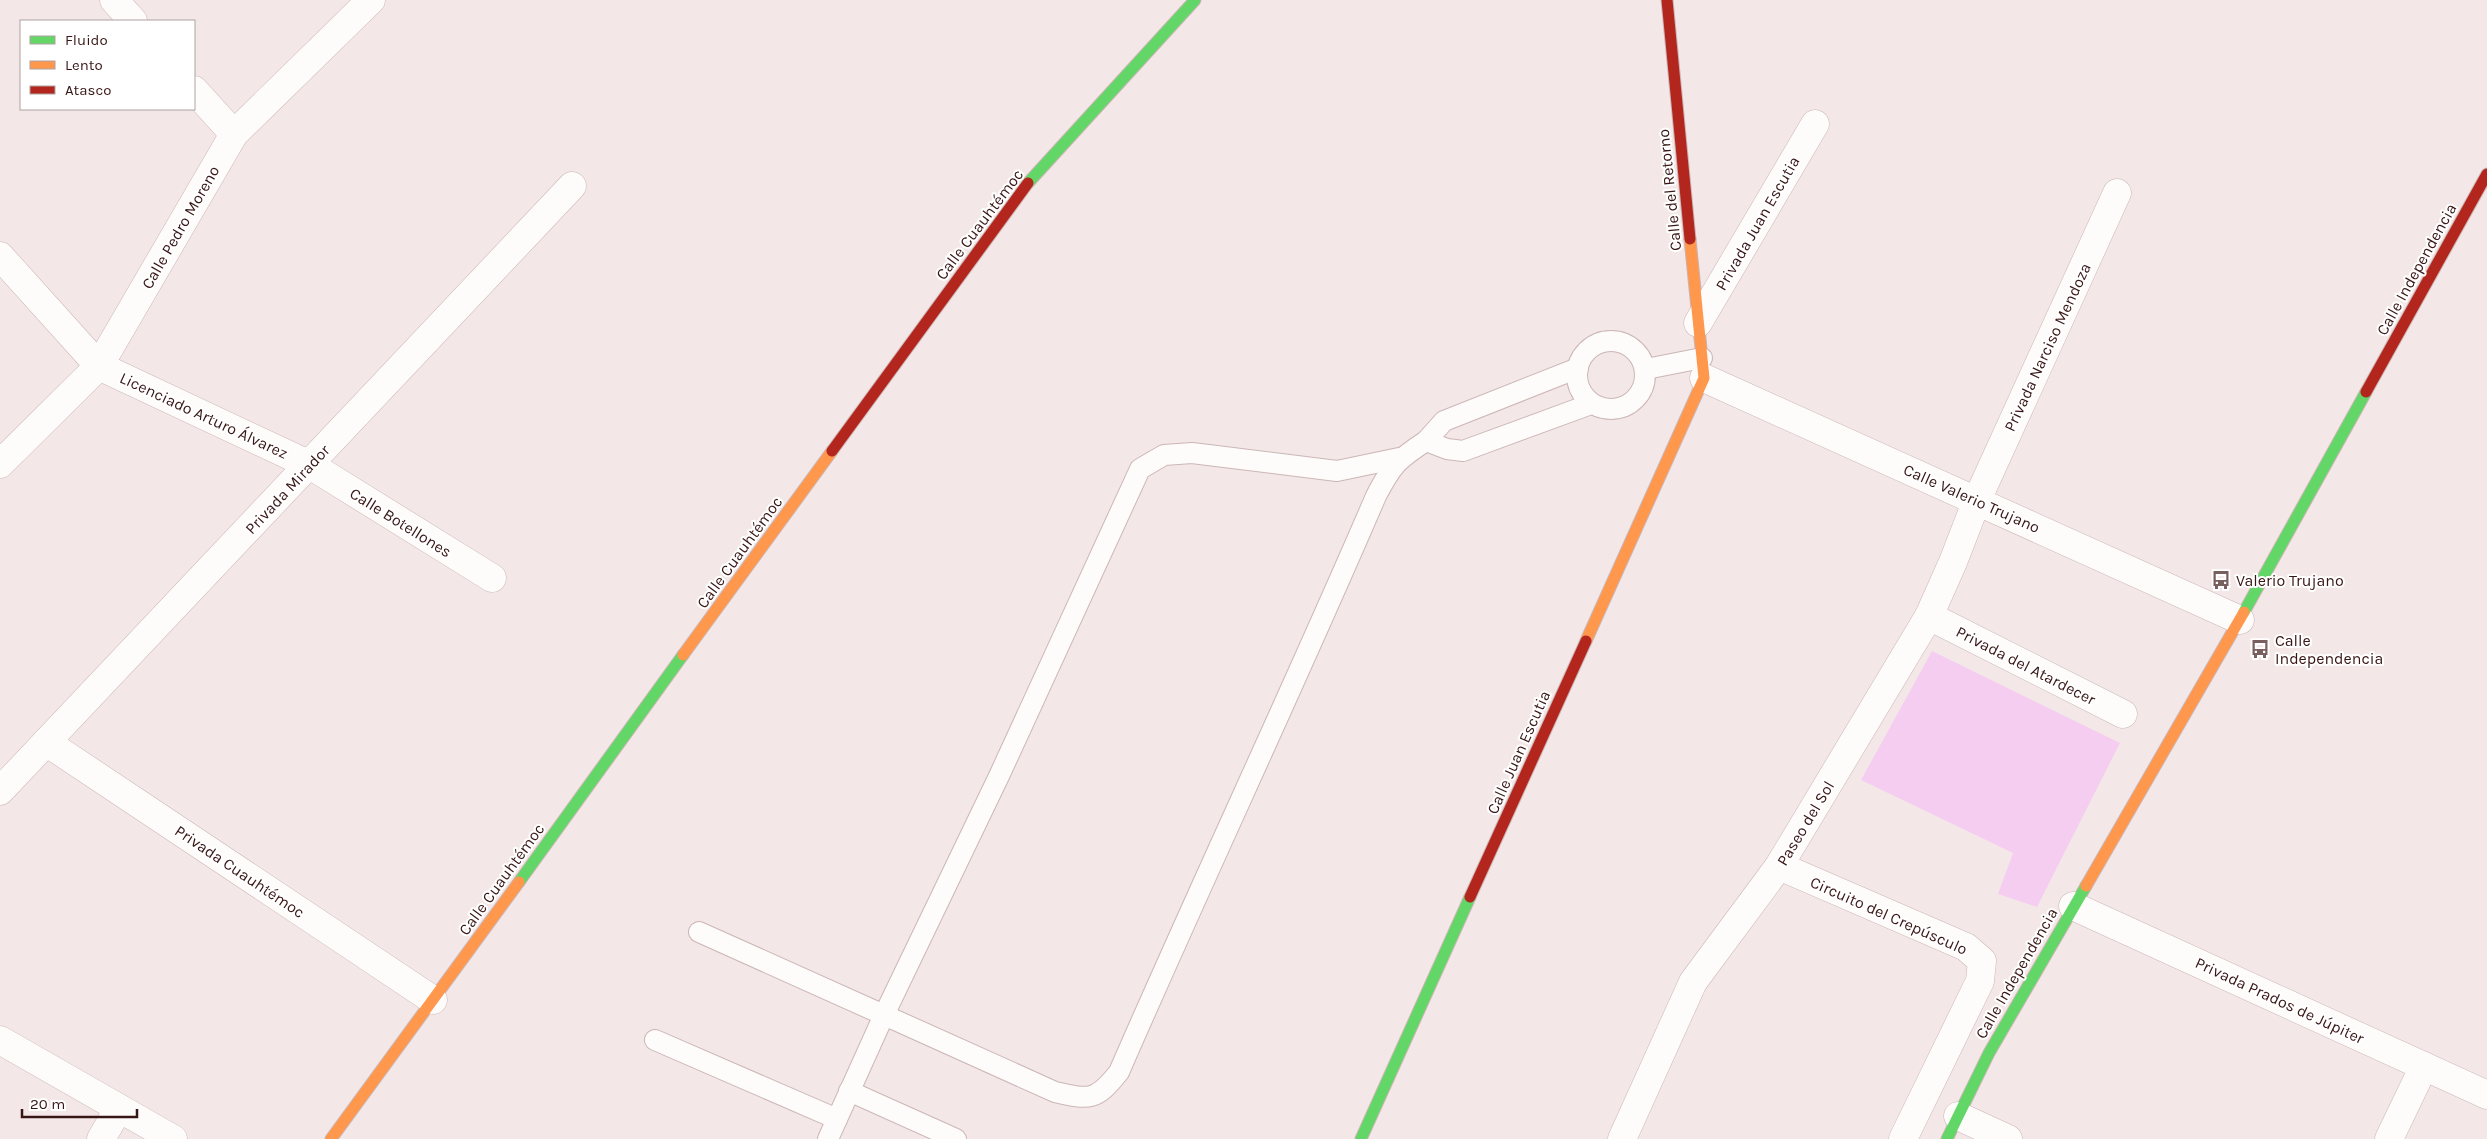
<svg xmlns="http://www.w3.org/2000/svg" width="2487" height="1139" viewBox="0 0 2487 1139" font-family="Karla,sans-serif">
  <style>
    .green { fill: #f5cdf1 }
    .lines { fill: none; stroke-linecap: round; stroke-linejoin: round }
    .lane-casing { stroke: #ccb6b5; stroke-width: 22 }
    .street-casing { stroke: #ccb6b5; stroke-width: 29 }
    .fast-casing { stroke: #ccb6b5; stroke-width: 13 }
    .slow-casing { stroke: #ccb6b5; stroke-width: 13 }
    .jam-casing { stroke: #ccb6b5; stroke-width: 13 }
    .lane { stroke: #fdfcfb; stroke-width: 20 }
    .street { stroke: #fdfcfb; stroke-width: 28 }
    .fast { stroke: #63d668; stroke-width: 11 }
    .slow { stroke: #ff974d; stroke-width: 11 }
    .jam { stroke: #b3261e; stroke-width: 11 }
    .labels { text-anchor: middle; stroke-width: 4; stroke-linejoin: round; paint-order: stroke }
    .street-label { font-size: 16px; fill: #381615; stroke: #fff }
    .poi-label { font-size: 16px; fill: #381615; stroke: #fff; text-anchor: start }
  </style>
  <rect width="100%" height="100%" fill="#f3e8e7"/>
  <!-- green -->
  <path class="green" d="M1932 651 2120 743 2037 907 1998 894 2013 853 1861 780Z"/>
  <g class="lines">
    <!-- lane casing -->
    <g class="lane-casing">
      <g id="lane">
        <circle cx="1611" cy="375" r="34"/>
        <path d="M1578 368 1444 421 1426 441 1447 449 1463 451 1591 404"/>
        <path d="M1646 369 1702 358"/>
        <path d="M699 932 884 1015 999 776 1140 469 1164 455 1192 453 1337 471 1399 458"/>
        <path d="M655 1040 837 1119"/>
        <path d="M849 1091 956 1139"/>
        <path d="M828 1139 884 1015 1055 1092C1090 1100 1096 1101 1119 1072 1203 879 1293 689 1376 496 1392 465 1397 460 1426 441"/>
      </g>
    </g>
    <!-- street casing -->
    <g class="street-casing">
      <g id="street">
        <path d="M114 0 133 21"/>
        <path d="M194 90 234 134"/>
        <path d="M0 256 99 366 310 465 492 578"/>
        <path d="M1698 323 1815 124"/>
        <path d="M1704 378 2240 620"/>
        <path d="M0 464 99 366 234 134 371 0"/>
        <path d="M1929 616 2123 714"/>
        <path d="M46 742 433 1000"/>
        <path d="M0 791 572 186"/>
        <path d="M1779 866 1966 947 1982 961 1980 981 1903 1139"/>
        <path d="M2073 906 2487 1095"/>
        <path d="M0 1040 173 1139"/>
        <path d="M1958 1116 2008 1139"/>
        <path d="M101 1139 119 1108"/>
        <path d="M1622 1139 1693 982 1779 866 1929 616 1953 562 1977 500 2117 193"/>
        <path d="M2389 1139 2424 1066"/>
      </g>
    </g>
    <!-- fast casing -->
    <g class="fast-casing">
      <g id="fast">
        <path d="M1028 183 1195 0"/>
        <path d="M2244 612 2366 392"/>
        <path d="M519 882 683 655"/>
        <path d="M1361 1139 1470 897"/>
        <path d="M1947 1139 1989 1053 2086 886"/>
      </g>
    </g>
    <!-- slow casing -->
    <g class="slow-casing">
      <g id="slow">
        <path d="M1586 641 1704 378 1690 239"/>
        <path d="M683 655 832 451"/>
        <path d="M2086 886 2244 612"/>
        <path d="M331 1139 519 882"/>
      </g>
    </g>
    <!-- jam casing -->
    <g class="jam-casing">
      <g id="jam">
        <path d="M1667 0 1690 239"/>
        <path d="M2366 392 2487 174"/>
        <path d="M832 451 1028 183"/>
        <path d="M1470 897 1586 641"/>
      </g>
    </g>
    <!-- lane -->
    <use href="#lane" class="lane"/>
    <!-- street -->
    <use href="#street" class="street"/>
    <!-- fast -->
    <use href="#fast" class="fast"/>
    <!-- slow -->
    <use href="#slow" class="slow"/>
    <!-- jam -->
    <use href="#jam" class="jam"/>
  </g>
  <!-- icons -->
  <defs>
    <g id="bus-bare" transform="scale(1.5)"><path d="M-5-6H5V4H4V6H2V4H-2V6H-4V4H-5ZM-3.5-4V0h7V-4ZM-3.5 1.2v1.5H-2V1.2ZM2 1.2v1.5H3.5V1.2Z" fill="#79605e" stroke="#fff" stroke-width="2.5" paint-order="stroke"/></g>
  </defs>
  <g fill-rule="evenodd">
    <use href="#bus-bare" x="2221" y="580"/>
    <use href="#bus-bare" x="2260" y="649"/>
  </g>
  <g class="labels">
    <!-- street labels -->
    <g class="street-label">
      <text transform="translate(1669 190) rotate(-96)" y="6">Calle del Retorno</text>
      <text transform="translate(1757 223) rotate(-60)" y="6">Privada Juan Escutia</text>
      <text transform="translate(979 224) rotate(-53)" y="6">Calle Cuauhtémoc</text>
      <text transform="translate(180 227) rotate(-60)" y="6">Calle Pedro Moreno</text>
      <text transform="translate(2416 269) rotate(-61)" y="6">Calle Independencia</text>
      <text transform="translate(2047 347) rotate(-65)" y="6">Privada Narciso Mendoza</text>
      <text transform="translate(204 415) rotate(25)" y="6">Licenciado Arturo Álvarez</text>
      <text transform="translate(287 489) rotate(-47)" y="6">Privada Mirador</text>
      <text transform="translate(1972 498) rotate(24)" y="6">Calle Valerio Trujano</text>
      <text transform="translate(401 522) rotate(32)" y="6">Calle Botellones</text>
      <text transform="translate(739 552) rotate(-54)" y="6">Calle Cuauhtémoc</text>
      <text transform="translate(2026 665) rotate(27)" y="6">Privada del Atardecer</text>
      <text transform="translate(1518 752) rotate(-66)" y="6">Calle Juan Escutia</text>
      <text transform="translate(1805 823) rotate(-59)" y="6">Paseo del Sol</text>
      <text transform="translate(240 871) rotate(34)" y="6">Privada Cuauhtémoc</text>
      <text transform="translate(501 879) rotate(-54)" y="6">Calle Cuauhtémoc</text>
      <text transform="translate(1889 915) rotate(24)" y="6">Circuito del Crepúsculo</text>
      <text transform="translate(2016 973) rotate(-60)" y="6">Calle Independencia</text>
      <text transform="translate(2280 1000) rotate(25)" y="6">Privada Prados de Júpiter</text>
    </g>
    <!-- poi labels -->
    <g class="poi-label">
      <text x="2236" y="586">Valerio Trujano</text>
      <text x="2275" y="646">Calle<tspan x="2275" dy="18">Independencia</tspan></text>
    </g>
  </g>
  <!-- legend -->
  <rect x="20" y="20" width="175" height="90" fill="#ffffff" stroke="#afa2a1"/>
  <rect x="30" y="36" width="25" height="8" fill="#63d668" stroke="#afa2a1"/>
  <text x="65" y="45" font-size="15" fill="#381615">Fluido</text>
  <rect x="30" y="61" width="25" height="8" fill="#ff974d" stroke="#afa2a1"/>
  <text x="65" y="70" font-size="15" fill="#381615">Lento</text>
  <rect x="30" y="86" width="25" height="8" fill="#b3261e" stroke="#afa2a1"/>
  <text x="65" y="95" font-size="15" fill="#381615">Atasco</text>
  <!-- scale -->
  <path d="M22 1109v8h115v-8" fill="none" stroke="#381615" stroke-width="2.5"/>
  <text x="30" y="1109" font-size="15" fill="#381615" stroke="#ffffff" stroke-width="4" paint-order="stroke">20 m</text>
</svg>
